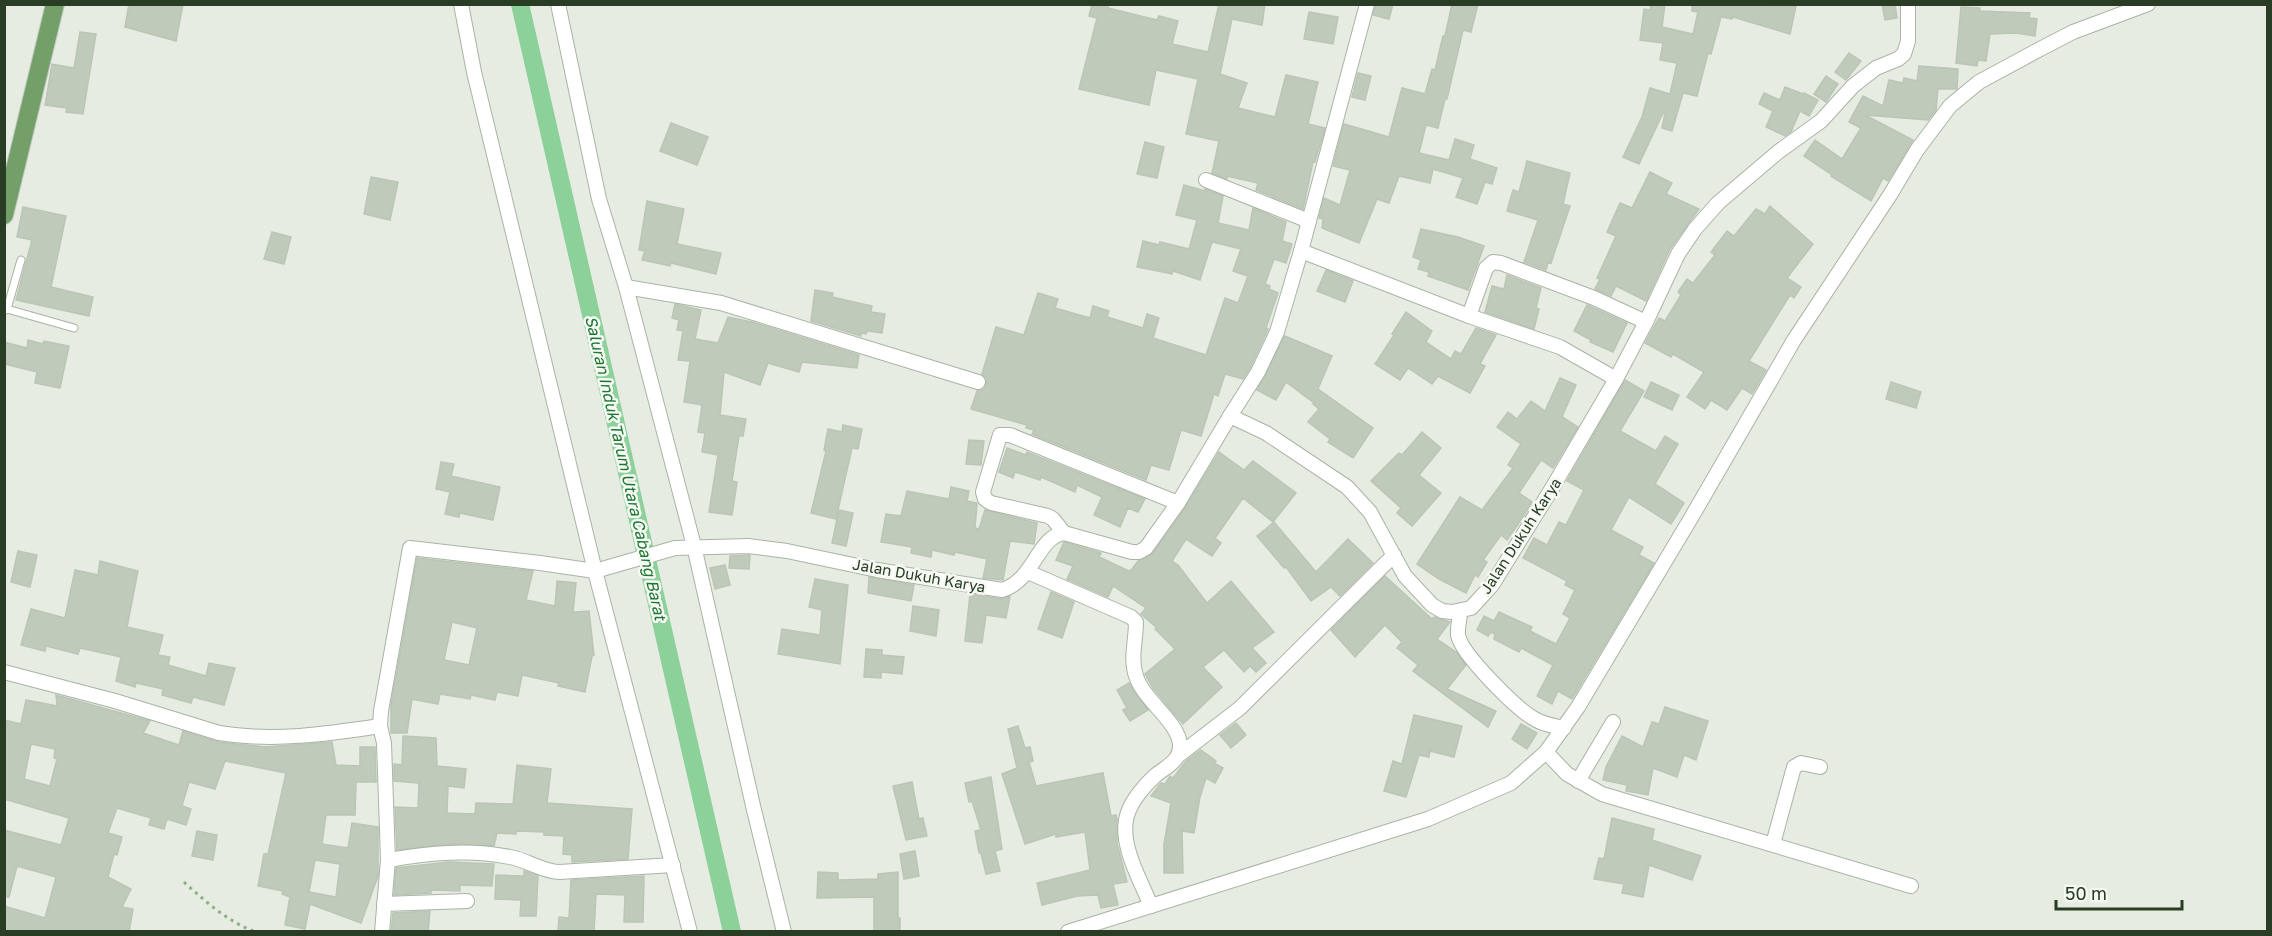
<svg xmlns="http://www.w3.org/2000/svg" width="2272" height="936" viewBox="0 0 2272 936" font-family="'Golos Text',sans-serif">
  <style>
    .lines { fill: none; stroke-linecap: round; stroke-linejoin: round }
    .canal { stroke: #8cd09a; stroke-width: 18 }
    .building { fill: #c0caba; stroke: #bbc5b5; stroke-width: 1.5; fill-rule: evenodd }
    .service-casing { stroke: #a9b4a5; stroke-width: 9 }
    .minor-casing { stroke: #a9b4a5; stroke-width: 16 }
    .primary-casing { stroke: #c3c9c1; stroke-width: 20 }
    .path { stroke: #8eaf83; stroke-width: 3; stroke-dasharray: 3 4.5; stroke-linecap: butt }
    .service { stroke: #fff; stroke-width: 7 }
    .minor { stroke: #fff; stroke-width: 14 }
    .primary { stroke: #73a068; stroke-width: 18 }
    .labels { text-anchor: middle; stroke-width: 5; stroke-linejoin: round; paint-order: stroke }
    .street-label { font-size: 15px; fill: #283d23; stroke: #f5f8f3 }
    .water-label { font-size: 16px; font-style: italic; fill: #1e7732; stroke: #f5f8f3 }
  </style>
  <rect width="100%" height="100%" fill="#e6ece2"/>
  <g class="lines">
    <!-- canal -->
    <path class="canal" d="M520 4 732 932"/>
  </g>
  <!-- building -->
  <g class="building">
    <path d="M129 4H183L176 41 125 27Z"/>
    <path d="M1092 4H1108V8L1157 20 1159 16 1178 21 1172 44 1208 52 1219 4H1265L1262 25 1232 19 1220 74 1247 83 1238 108 1275 117 1286 75 1318 82 1308 124 1325 128 1315 162H1313L1303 209 1256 190 1258 183 1227 176V179L1212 173 1219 141 1186 134 1198 79 1156 70 1149 105 1079 89 1097 18 1089 16Z"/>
    <path d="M1376 4H1393L1389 19 1373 15Z"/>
    <path d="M1452 4H1478L1471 32 1463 30 1447 99H1445L1438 128 1426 125 1419 153 1449 160 1455 139 1474 145 1470 159 1497 168 1492 184 1485 182 1477 204 1456 197 1463 178 1433 169 1430 183 1399 176 1389 203 1377 199 1359 243 1322 228 1323 219 1319 218 1324 198 1340 205 1350 170 1333 166 1344 124 1389 137 1402 88 1425 94 1432 69 1435 70 1443 36H1445Z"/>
    <path d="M1651 4H1665L1662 27 1693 34 1698 12 1692 11V4L1796 6 1790 34 1733 17 1732 19 1721 17 1711 54 1708 53 1697 96 1683 93 1672 131 1662 128 1665 113H1663L1639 164 1623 157 1642 117 1650 88 1670 94 1677 63 1660 60 1663 43 1640 40 1644 9 1650 10Z"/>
    <path d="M1882 4H1895L1897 18 1885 20Z"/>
    <path d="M1961 7 1980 8V11L2030 13 2029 18 2037 19 2035 36 2015 33 1990 34 1986 61 1978 60 1977 66 1956 63Z"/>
    <path d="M1309 12 1338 17 1333 44 1304 39Z"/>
    <path d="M80 32 96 34 83 114 66 112 67 108 45 105 52 64 74 68Z"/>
    <path d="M1849 53 1861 61 1846 80 1835 72Z"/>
    <path d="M1919 66 1958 69 1957 89H1938L1936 110 1928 120 1865 115 1913 140 1888 181 1883 178 1871 201 1831 176 1832 175 1804 156 1815 140 1842 159 1861 128 1849 122 1863 96 1883 106 1889 80 1903 83 1904 78 1917 81Z"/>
    <path d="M1358 73 1371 76 1365 100 1352 97Z"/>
    <path d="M1826 76 1838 84 1826 102 1814 94Z"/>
    <path d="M1785 87 1803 94 1804 93 1818 100 1809 116 1800 111 1791 132 1785 136 1766 127 1773 111 1759 104 1764 93 1780 100Z"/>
    <path d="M671 123 708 137 697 165 660 151Z"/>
    <path d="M1145 142 1164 147 1157 178 1137 174Z"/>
    <path d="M1527 161 1570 173 1563 204 1570 206 1551 263 1548 262 1546 270 1524 262 1538 220 1507 211 1513 190 1519 192Z"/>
    <path d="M1650 172 1672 183 1666 194 1699 209 1670 249 1646 301 1616 286 1611 296 1595 289 1600 279 1597 278 1616 236 1607 232 1620 203 1632 208Z"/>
    <path d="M371 177 398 182 390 220 364 214Z"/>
    <path d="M1184 185 1205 191V189L1223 196 1218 223 1249 230 1253 208 1286 222 1282 241 1292 244 1286 263 1274 259 1265 284 1270 286 1269 289 1278 293 1266 328 1268 329 1250 368 1243 379 1225 374 1218 396 1214 394 1201 436 1181 430 1169 470 1151 465 1146 480 1032 434 1034 430 1026 428 1027 425 971 409 977 391 984 389 986 385 987 379 982 374 996 327 1024 335 1038 293 1058 299 1055 308 1090 318 1093 306 1109 311 1107 317 1143 328 1147 314 1159 318 1153 338 1206 355 1225 298 1238 303 1248 276 1233 271 1241 249 1212 242 1200 280 1173 271 1172 274 1137 267 1143 241 1159 245 1160 242 1189 249 1197 220 1176 215Z"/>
    <path d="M647 201 684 209 677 244 721 253 716 274 671 263 670 266 642 260 645 251 639 250Z"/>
    <path d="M1770 206 1813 244 1787 278 1801 287 1794 298 1790 295 1749 361 1766 370 1752 394 1742 388 1727 410 1711 400 1705 409 1687 397 1704 372 1673 354 1671 357 1645 343 1659 318 1665 321 1681 295 1678 292 1687 279 1693 283 1715 255 1711 252 1727 231 1734 236 1756 209 1765 214Z"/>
    <path d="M23 207 66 216 51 287 93 297 89 316 16 300 32 240 17 237Z"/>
    <path d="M1421 229 1458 237 1484 246 1468 290 1428 276 1429 272 1418 269 1421 260 1413 257Z"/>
    <path d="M272 232 291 237 284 264 264 259Z"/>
    <path d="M1326 270 1353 281 1345 302 1317 291Z"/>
    <path d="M1507 275 1541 288 1536 308 1539 309 1534 329 1485 312 1492 286 1504 289Z"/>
    <path d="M815 290 833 293 832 297 872 306 871 312 885 314 882 333 867 331 866 334 861 333V336L811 321Z"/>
    <path d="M675 304 701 310 695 339 718 343 728 317 752 322 859 355 857 368 802 362 799 372 768 363 760 385 724 372 720 415 746 419 743 436H739L732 481 737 482 732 515 709 512 718 455 702 452 705 433 698 432 702 405 684 402 690 361 678 360 683 331 677 330 679 320 672 318Z"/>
    <path d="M1587 305 1627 323 1613 352 1590 342 1591 340 1574 331Z"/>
    <path d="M1406 312 1432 331 1426 342 1451 359 1455 351 1461 354 1476 328 1496 335 1480 364 1485 366 1470 393 1438 376 1432 384 1408 368 1400 380 1375 364 1394 335 1392 334Z"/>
    <path d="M1285 336 1332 356 1318 389 1373 428 1353 458 1328 442 1330 439 1308 422 1319 409 1313 404 1314 403 1286 382 1276 400 1257 390Z"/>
    <path d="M28 340 43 344 44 341 69 346 60 388 35 383 37 372 4 364V342L27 348Z"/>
    <path d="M1560 378 1576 385 1562 417 1578 427 1553 468 1541 460 1519 493 1532 502 1525 514 1507 540 1501 535 1483 560 1487 562 1478 577 1475 575 1466 593 1439 579 1417 564 1460 497 1482 510 1513 468 1508 465 1521 444 1497 427 1508 412 1517 419 1531 401 1545 411Z"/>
    <path d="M1625 380 1644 391 1620 431 1656 451 1665 436 1678 444 1655 484 1684 503 1671 524 1629 497 1611 530 1643 547 1639 555 1654 563 1572 699 1558 691 1552 704 1537 696 1553 665 1521 648 1519 652 1494 639 1495 634 1491 632 1488 636 1477 630 1484 616 1494 621 1499 612 1532 627 1530 631 1556 644 1570 618 1563 614 1575 590 1565 585 1567 581 1523 558 1534 538 1547 545 1559 522 1566 525 1584 490 1567 481Z"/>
    <path d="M1651 382 1679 395 1672 410 1644 397Z"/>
    <path d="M1891 382 1921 392 1916 408 1886 399Z"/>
    <path d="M843 425 862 429 858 449 852 448 836 519 811 513 826 451 824 450 828 429 842 432Z"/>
    <path d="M1422 432 1441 448 1419 475 1441 493 1412 526 1397 513 1401 508 1371 481 1399 453 1402 455Z"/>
    <path d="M969 440 984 441 981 465 966 464Z"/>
    <path d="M1007 448 1026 455 1027 452 1145 499 1138 512 1128 508 1120 527 1094 515 1102 497 1077 485 1075 492 1041 477 1040 480 1015 472 1013 478 999 472Z"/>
    <path d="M1219 452 1244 470 1253 461 1296 493 1273 522 1243 498 1215 538 1221 543 1212 556 1186 539 1172 561 1178 565 1207 603 1231 581 1274 632 1252 648 1266 663 1256 672 1250 666 1244 672 1224 650 1203 667 1222 687 1183 724 1153 688 1145 674 1175 649 1155 629 1157 628 1141 614 1146 608 1113 586 1108 597 1067 579 1073 566 1056 560 1064 542 1101 553 1099 557 1129 571 1132 569 1138 561 1153 553 1185 508Z"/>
    <path d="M441 462 454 464 451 476 500 487 493 520 460 513 459 517 445 514 450 492 436 489Z"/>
    <path d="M951 487 969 491 967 501 977 503 975 528 979 529 985 510 1037 523 1034 544 1010 541 1003 580 983 578 987 559 955 552 954 555 932 550 931 557 911 553 912 547 881 542 886 514 901 516 907 491 949 499Z"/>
    <path d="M839 510 853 513 846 546 832 543Z"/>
    <path d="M1274 522 1316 572 1348 539 1373 563 1340 596 1331 587 1311 601 1286 567 1284 568 1257 536Z"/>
    <path d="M18 551 37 555 30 587 11 582Z"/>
    <path d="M750 555 749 569 729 568 730 556Z"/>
    <path d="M417 558 533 571 526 600 555 606 557 581 576 583 573 612 589 611 594 655 592 656 585 692 558 686 559 683 522 675 518 696 497 692 495 700 471 695 470 699 440 694 438 704 412 699 407 733H391V705ZM452 622 477 628 469 665 444 660Z"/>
    <path d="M100 561 138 571 127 627 163 635 158 655 170 657 168 665 206 676 209 663 235 668 224 705 193 697 191 703 162 695 163 689 136 683 135 687 116 681 121 657 80 648 78 654 46 646 45 651 21 645 31 609 65 618 75 570 98 575Z"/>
    <path d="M725 565 730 585 715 589 710 568Z"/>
    <path d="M1385 576 1432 619 1434 617 1450 622 1437 639 1456 652 1466 665 1447 689 1496 711 1488 727 1413 671 1418 665 1397 648 1402 642 1385 625 1355 657 1331 630Z"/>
    <path d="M869 577 914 585 911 601 868 593Z"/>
    <path d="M815 579 848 585 840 664 778 654 782 629 820 635 822 610 809 607Z"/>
    <path d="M1051 592 1074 602 1062 638 1038 629Z"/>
    <path d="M970 594 1001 599 1010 596 1006 618 986 615 982 643 965 641Z"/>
    <path d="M913 606 939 610 936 636 910 631Z"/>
    <path d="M866 649 882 650V655L904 657 902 674 881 672V678L864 677Z"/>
    <path d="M1129 683 1148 710 1130 721 1123 710 1127 708 1117 690Z"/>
    <path d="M56 695 150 721 143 733 179 745 183 731 218 742 265 747 332 742 336 765 360 766V747H375L376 782H356L355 815H326L322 844 348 848 352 823 378 827V876L361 923 310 904 305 929 285 925 290 897 282 894 283 891 258 886 264 854H268L286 773 225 761 215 789 189 782 182 806 191 809 186 825 167 819 164 829 149 825 151 818 117 808 108 833 122 837 117 855 114 854 108 877 131 889 122 907 133 909 129 932H4V906L45 918 56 877 17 866 9 897H4V830L61 845 69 818 4 799V720L21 724 26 700 57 706ZM31 744 55 749 54 758 57 759 50 786 24 779ZM315 860 340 864 336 897 309 892Z"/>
    <path d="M1665 707 1708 721 1696 760 1684 755 1677 777 1653 768 1648 795 1626 791 1627 785 1603 780 1606 767 1622 736 1643 747 1652 722 1659 724Z"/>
    <path d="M1414 715 1462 726 1454 757 1430 751 1429 757 1419 755 1406 797 1384 791 1393 761 1402 764Z"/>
    <path d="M1236 723 1246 735 1231 748 1220 735Z"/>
    <path d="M1521 724 1537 733 1527 749 1512 739Z"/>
    <path d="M1018 726 1025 748 1030 747 1033 761 1029 762 1036 786 1103 773 1111 816 1116 815 1117 819V843L1127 882 1113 884 1118 905 1101 908 1098 895 1077 896 1042 905 1037 883 1090 870 1085 832 1056 837V834L1025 844 1002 774 1017 768 1008 729Z"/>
    <path d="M403 736 436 738 437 766 466 769 464 788 448 786 447 813 475 814 476 803 513 804 517 765 551 769 547 803 632 809 628 859 572 862V855L563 854 564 836 544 835V832L516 831V834L497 833 494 846 448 844 397 850 395 807 418 808 419 783 394 781V764L402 765Z"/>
    <path d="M1201 750 1216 761 1214 763 1223 768 1215 783 1206 778 1200 797 1194 833 1182 831 1183 873H1164V844L1171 803 1151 796 1161 783 1165 784 1170 776 1173 778 1187 760Z"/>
    <path d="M991 777 1002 849 995 851 1000 871 986 874 981 853H979L975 831 981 830 972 801 969 802 965 783Z"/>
    <path d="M912 782 919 819 923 818 927 836 906 840 893 786Z"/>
    <path d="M1612 818 1654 829 1652 840 1701 856 1692 880 1649 865 1643 897 1622 893 1624 884 1594 879 1599 858 1604 859Z"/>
    <path d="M197 831 217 835 213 860 192 856Z"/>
    <path d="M915 851 919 876 904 879 900 854Z"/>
    <path d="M449 862 494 864 492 886 460 885V891L431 890V893L394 895 396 868Z"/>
    <path d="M524 871 538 876 536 916H520L521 900 495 899 496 875 524 876Z"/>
    <path d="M818 872 838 873V880L878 879V874L898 872V918H900V932H874V897L817 898Z"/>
    <path d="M644 876 643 922H624L625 895 596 894 594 932H558L559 917 569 918 571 880Z"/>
    <path d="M430 911 428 932H391L393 913Z"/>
  </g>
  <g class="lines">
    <!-- service casing -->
    <g class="service-casing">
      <g id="service">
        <path d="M7 309 74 328"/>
        <path d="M4 311 7 309 21 260"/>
      </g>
    </g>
    <!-- minor casing -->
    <g class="minor-casing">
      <g id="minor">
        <path d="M461 4 474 72 595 571 690 932"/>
        <path d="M558 4 599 199 626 287 694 546 754 810 784 932"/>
        <path d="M1206 180 1309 221"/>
        <path d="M1301 251 1469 316 1560 347 1616 379"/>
        <path d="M626 287 721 303 978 382"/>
        <path d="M1469 316 1486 268 1493 262 1501 263 1594 298 1646 322"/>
        <path d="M1230 416 1258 372 1277 332 1301 251 1367 4"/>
        <path d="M1064 533 1053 519 1048 516 991 503 985 499 983 492 1000 435H1010L1178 503"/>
        <path d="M1028 572 1131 617 1136 622C1136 641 1130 658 1136 676 1144 701 1177 720 1180 744 1181 761 1167 766 1156 775 1144 786 1129 803 1126 820 1121 848 1141 881 1151 906"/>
        <path d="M1460 612C1460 619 1457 628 1458 635 1461 654 1516 708 1533 718 1542 724 1553 726 1564 728"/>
        <path d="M4 672 115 701 219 733C273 742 327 734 380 726L381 711 410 548 540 563 595 571 675 548 748 546 787 551 877 570 1002 590C1034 581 1037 537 1064 533L1132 552H1139L1146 548 1178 503 1230 416 1266 433 1347 487 1370 512 1405 576 1432 605 1442 611 1452 612 1471 608 1492 585 1551 490 1616 379 1646 322 1678 254 1695 229 1718 203 1778 152 1821 121 1853 86 1876 68 1898 59 1904 54 1908 41V4"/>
        <path d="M380 726 384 743 388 860 382 932"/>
        <path d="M1546 752 1567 774 1602 794 1911 886"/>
        <path d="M1179 755 1240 708 1394 555"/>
        <path d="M1578 781 1613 722"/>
        <path d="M1773 844 1794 767 1801 763 1820 767"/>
        <path d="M388 860C430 853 468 849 510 857 527 860 541 871 559 872L673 865"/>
        <path d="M384 904 467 901"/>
        <path d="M1068 932 1428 819 1511 783 1546 752 1578 707 1691 518 1794 340 1890 195 1917 150 1950 106 1979 82 2042 48 2073 32 2148 4"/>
      </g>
    </g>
    <!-- primary casing -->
    <g class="primary-casing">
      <path id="primary" d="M4 215 55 4"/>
    </g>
    <!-- path -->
    <path class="path" d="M184 882C206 902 228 922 256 932"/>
    <!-- service -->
    <use href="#service" class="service"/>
    <!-- minor -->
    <use href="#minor" class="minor"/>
    <!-- primary -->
    <use href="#primary" class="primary"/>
  </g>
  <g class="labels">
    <!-- street labels -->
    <g class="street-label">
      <text transform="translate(1521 536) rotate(-57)" y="5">Jalan Dukuh Karya</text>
      <text transform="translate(919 576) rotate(10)" y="5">Jalan Dukuh Karya</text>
    </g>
    <!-- water labels -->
    <g class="water-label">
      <text transform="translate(626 468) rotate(77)" y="6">Saluran Induk Tarum Utara Cabang Barat</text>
    </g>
  </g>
  <!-- border -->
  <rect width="2272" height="936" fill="none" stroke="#283d23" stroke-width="12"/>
  <!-- scale -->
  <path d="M2056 900v9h126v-9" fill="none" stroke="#283d23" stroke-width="3"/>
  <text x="2065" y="900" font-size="18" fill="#283d23" stroke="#f5f8f3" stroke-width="4.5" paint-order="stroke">50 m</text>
</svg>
